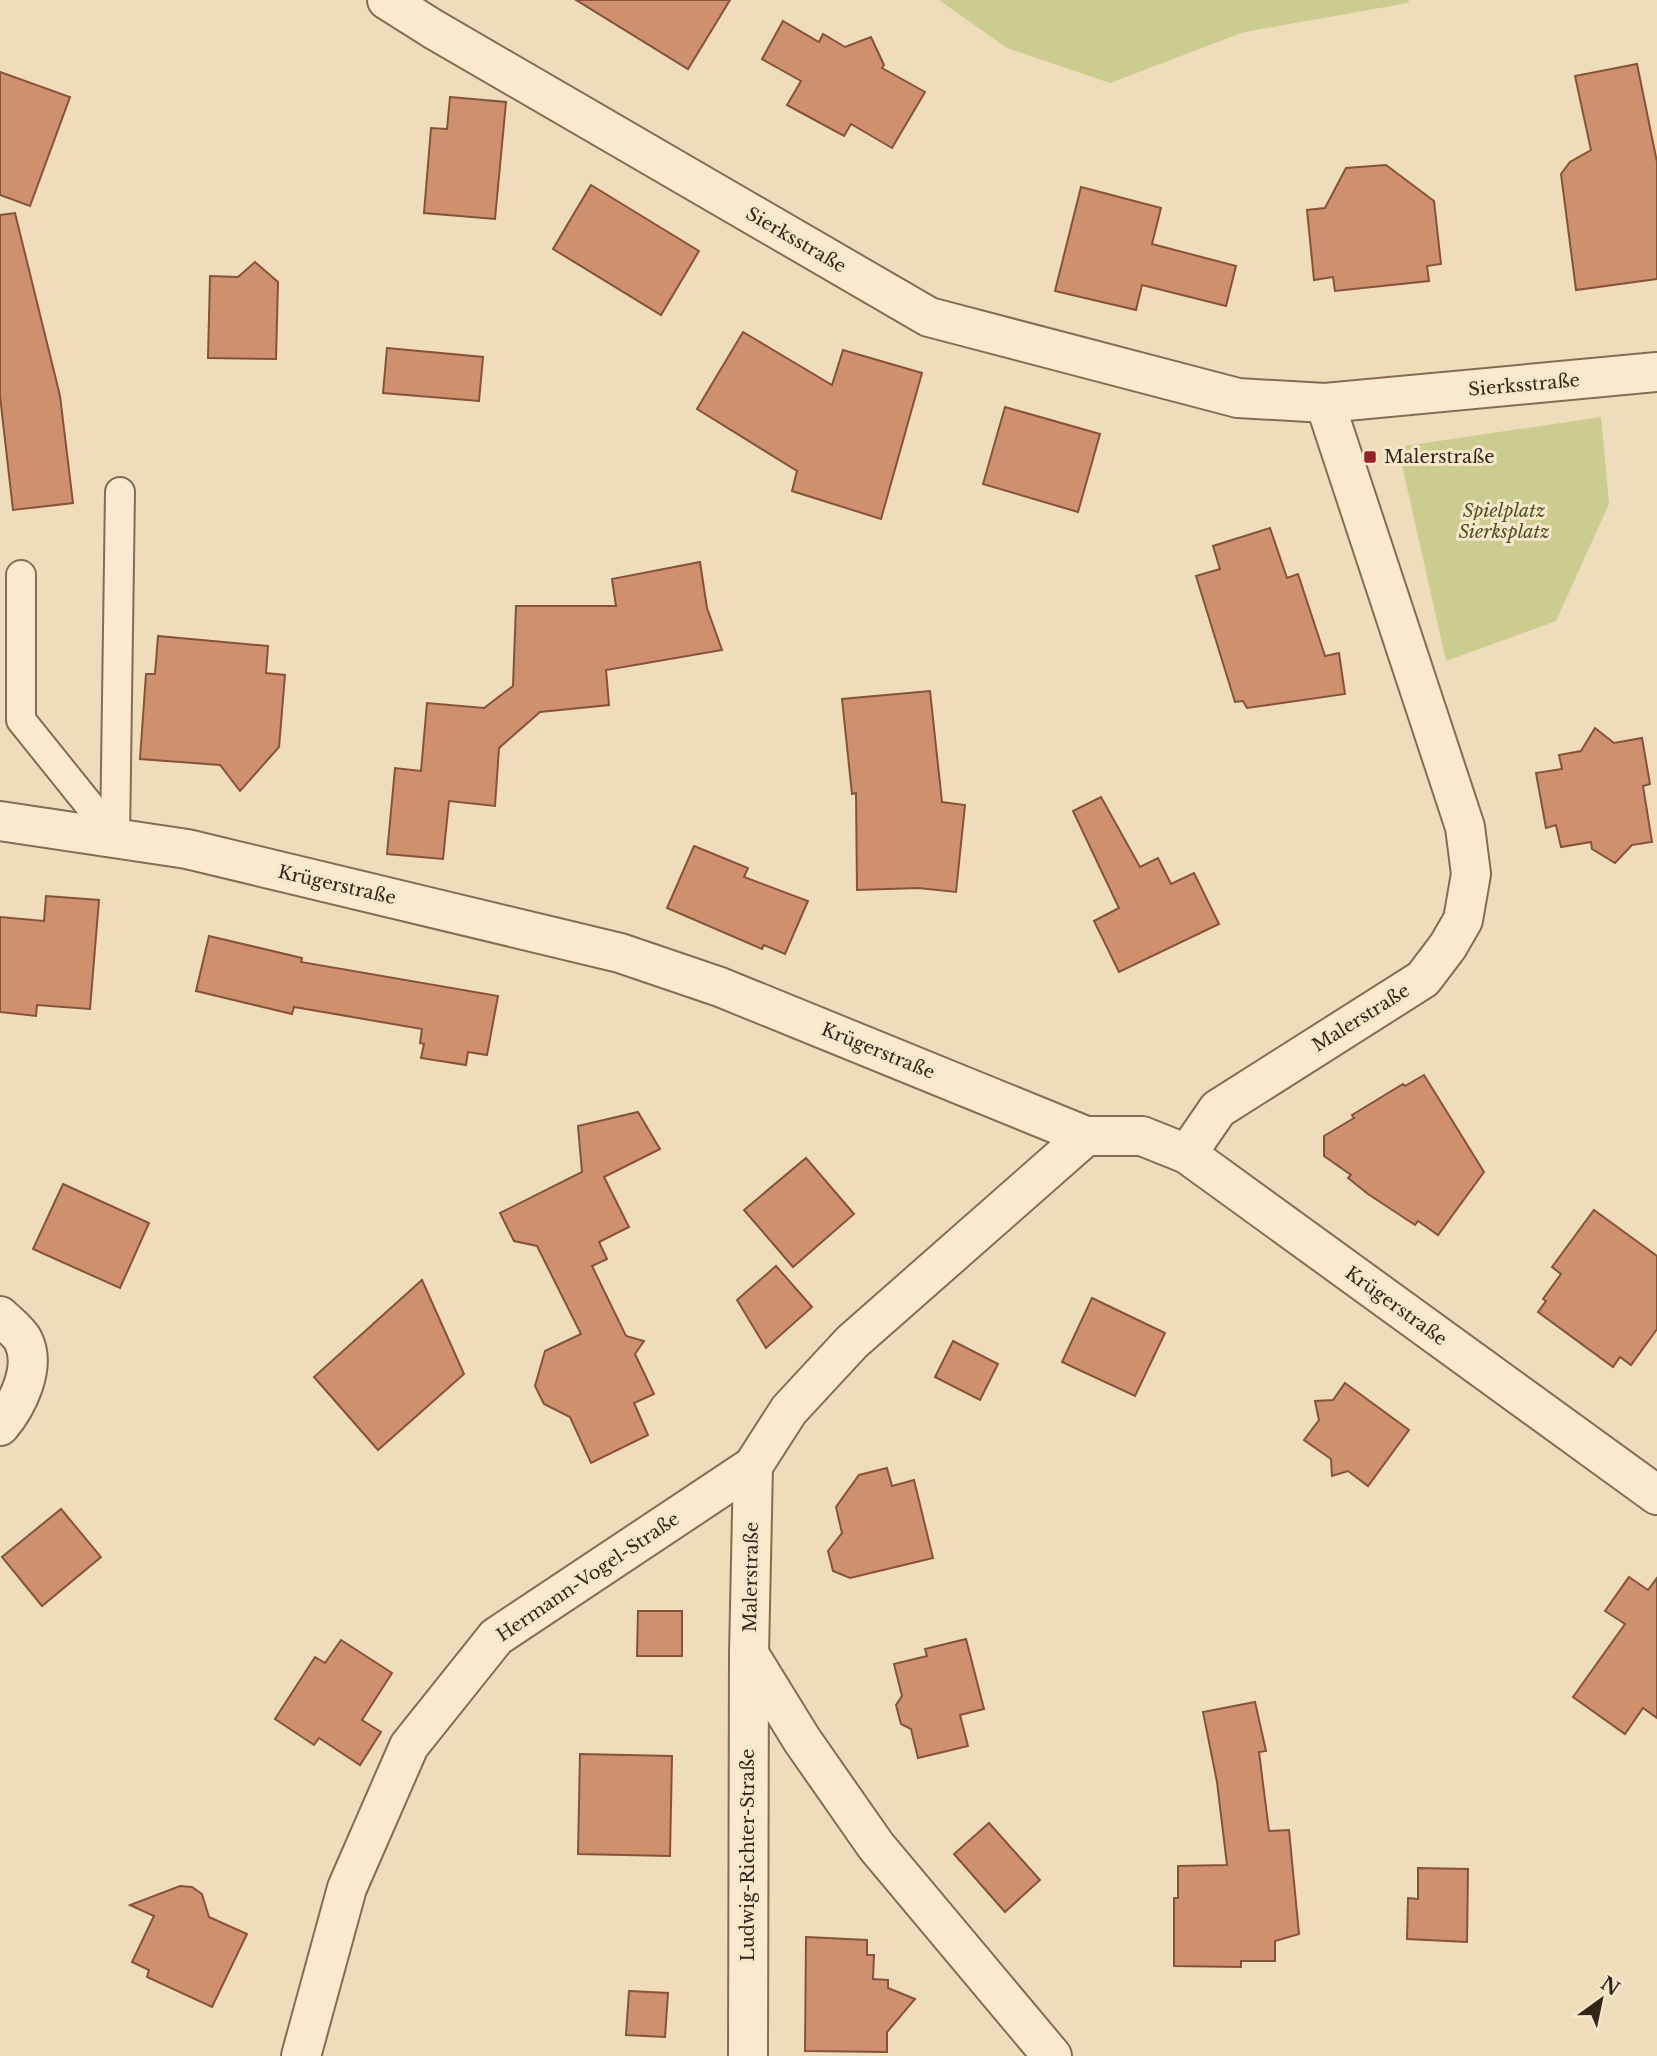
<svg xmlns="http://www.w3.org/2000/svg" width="1657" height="2056" viewBox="0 0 1657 2056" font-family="'Libre Baskerville',serif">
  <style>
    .green { fill: #cacd8f }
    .building { fill: #cf906e; stroke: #865239; stroke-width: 2 }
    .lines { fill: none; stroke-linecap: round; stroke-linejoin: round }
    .service-casing { stroke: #866b54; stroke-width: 32 }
    .minor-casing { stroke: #866b54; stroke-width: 42 }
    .service { stroke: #fae9cd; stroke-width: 28 }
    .minor { stroke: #fae9cd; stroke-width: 38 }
    .poi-dot { fill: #97222b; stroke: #f6e6ca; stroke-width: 2.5 }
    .labels { text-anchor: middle; stroke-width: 6; stroke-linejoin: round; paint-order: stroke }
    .street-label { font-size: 18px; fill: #34251a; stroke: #f6e6ca }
    .poi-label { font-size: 18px; fill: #34251a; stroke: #f6e6ca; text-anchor: start }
    .park-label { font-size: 18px; font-style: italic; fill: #495220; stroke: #f6e6ca }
  </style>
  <rect width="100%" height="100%" fill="#efdcba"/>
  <!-- green -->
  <g class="green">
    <path d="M939 0H1409L1408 3 1244 32 1110 83 1007 48Z"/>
    <path d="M1601 417 1609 504 1556 621 1446 661 1398 447Z"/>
  </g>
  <!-- building -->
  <g class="building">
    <path d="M576 0H730L688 69Z"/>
    <path d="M783 21 819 42 823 34 845 47 871 37 884 65 882 68 925 92 892 148 851 124 844 136 787 105 801 81 762 59Z"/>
    <path d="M1637 64 1657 162V279L1576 290 1561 174 1570 162 1591 150 1575 76Z"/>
    <path d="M0 72 70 97 30 206 0 195Z"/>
    <path d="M450 97 506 102 495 219 424 213 431 128 447 129Z"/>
    <path d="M1386 165 1434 201 1441 264 1427 266 1429 281 1335 291 1333 277 1314 280 1307 210 1325 208 1346 168Z"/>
    <path d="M591 185 699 251 661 315 553 249Z"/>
    <path d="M1081 187 1161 208 1152 244 1236 266 1226 306 1142 285 1136 310 1055 291Z"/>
    <path d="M15 213 60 396 73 503 13 510 0 396V215Z"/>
    <path d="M255 262 278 282 276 359 208 358 210 276 238 277Z"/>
    <path d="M743 332 832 385 843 350 922 373 881 519 792 491 797 471 697 409Z"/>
    <path d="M387 348 483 357 479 401 383 393Z"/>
    <path d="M1005 407 1100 434 1078 512 983 484Z"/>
    <path d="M1270 528 1287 578 1298 574 1325 656 1339 653 1345 694 1247 708 1243 701 1235 702 1196 576 1220 569 1213 546Z"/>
    <path d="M700 562 707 608 722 650 606 670 609 705 540 712 499 748 495 806 449 801 443 859 387 854 395 768 421 771 427 703 484 708 513 686 516 606H616L612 579Z"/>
    <path d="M158 636 268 646 266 673 285 675 279 747 240 791 220 765 140 759 146 674H155Z"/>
    <path d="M930 691 942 802 965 805 956 892 918 888 857 890 856 793 852 794 842 699Z"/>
    <path d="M1595 728 1614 743 1642 738 1650 784 1643 786 1652 842 1632 845 1615 863 1592 849 1591 842 1561 847 1556 825 1546 828 1536 773 1562 769 1559 755 1581 751Z"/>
    <path d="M1101 797 1140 867 1158 858 1171 884 1194 873 1219 924 1119 972 1094 921 1119 908 1073 811Z"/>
    <path d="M694 846 748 868 744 877 808 901 785 954 764 945 762 949 667 908Z"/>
    <path d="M46 896 99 900 90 1009 37 1005 36 1016 0 1012V917L44 921Z"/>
    <path d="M209 936 302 958 301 962 498 996 487 1055 468 1052 466 1065 421 1058 424 1044 420 1043 422 1029 294 1007 292 1014 196 991Z"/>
    <path d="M1424 1075 1484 1172 1438 1235 1418 1221 1415 1225 1368 1194 1348 1178 1351 1175 1324 1156V1136L1354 1118 1352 1115 1403 1084 1405 1086Z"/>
    <path d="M638 1112 660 1149 604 1177 629 1227 599 1242 607 1259 592 1266 626 1336 644 1341 635 1354 654 1394 634 1403 648 1435 591 1463 570 1417 544 1404 535 1386 545 1351 581 1334 537 1246 514 1241 500 1213 582 1172 578 1126Z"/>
    <path d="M806 1158 854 1214 793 1267 744 1210Z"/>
    <path d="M63 1184 149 1223 120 1288 33 1249Z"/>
    <path d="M1594 1210 1657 1256V1329L1631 1365 1620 1357 1613 1367 1538 1312 1546 1301 1543 1299 1561 1274 1552 1267Z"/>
    <path d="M776 1266 812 1307 766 1348 737 1300Z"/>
    <path d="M422 1280 464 1374 378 1450 314 1377Z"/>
    <path d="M1092 1298 1165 1333 1135 1396 1062 1362Z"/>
    <path d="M953 1341 998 1364 980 1400 935 1377Z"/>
    <path d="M1345 1383 1409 1430 1368 1486 1348 1471 1332 1476 1331 1459 1304 1440 1319 1420 1315 1401 1333 1400Z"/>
    <path d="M887 1468 892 1486 914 1480 933 1558 850 1578 833 1571 828 1551 842 1533 836 1507 859 1475Z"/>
    <path d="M61 1509 101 1557 42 1606 2 1557Z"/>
    <path d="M1629 1577 1648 1590 1657 1578V1718L1643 1708 1625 1734 1573 1697 1625 1624 1605 1611Z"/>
    <path d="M638 1611H682V1656H637Z"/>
    <path d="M966 1639 984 1709 960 1715 968 1746 918 1758 911 1729 901 1724 896 1705 902 1696 894 1664 927 1656 925 1649Z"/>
    <path d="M341 1640 392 1673 362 1720 381 1732 360 1765 319 1738 314 1745 275 1719 315 1657 325 1663Z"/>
    <path d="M1255 1702 1266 1751 1259 1752 1269 1831 1289 1830 1299 1934 1275 1941V1961H1241V1967L1174 1966V1898H1178V1866L1227 1865 1217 1782 1203 1712Z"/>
    <path d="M580 1754 672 1756 670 1856 578 1854Z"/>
    <path d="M989 1823 1040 1880 1005 1912 954 1854Z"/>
    <path d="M1418 1868 1468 1869 1467 1942 1407 1939 1408 1898 1418 1899Z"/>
    <path d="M180 1886 192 1887 202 1894 209 1917 247 1934 212 2007 147 1977 149 1970 132 1962 154 1916 130 1905Z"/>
    <path d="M806 1937 867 1940V1955H874L873 1979 888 1980V1988L915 1999 887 2032V2052L805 2051Z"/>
    <path d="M629 1991 668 1993 665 2037 626 2035Z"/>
  </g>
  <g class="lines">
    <!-- service casing -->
    <g class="service-casing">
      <g id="service">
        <path d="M21 575V720L115 837"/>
        <path d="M115 837 120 492"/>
      </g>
    </g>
    <!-- minor casing -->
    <g class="minor-casing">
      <g id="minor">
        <path d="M387 0 433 29 929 317 1238 398 1325 403 1657 372"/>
        <path d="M0 821 187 849 620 953 720 987 1086 1136H1142L1187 1154 1657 1495"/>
        <path d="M1187 1154 1218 1109 1423 979 1448 946 1463 920 1471 874 1465 827 1325 403"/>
        <path d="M0 1316C7 1323 19 1332 23 1340 37 1367 17 1406 0 1426"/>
        <path d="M749 1654 802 1740 876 1846 1052 2056"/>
        <path d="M301 2056 347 1888 409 1746 496 1637 753 1466"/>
        <path d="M748 2056 749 1654 753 1466 789 1410 852 1342 1086 1136"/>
      </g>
    </g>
    <!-- service -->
    <use href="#service" class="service"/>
    <!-- minor -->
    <use href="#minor" class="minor"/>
  </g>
  <!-- markers -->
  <rect class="poi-dot" x="1363" y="450" width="14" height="14" rx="3.5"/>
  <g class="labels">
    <!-- street labels -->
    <g class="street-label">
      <text transform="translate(796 240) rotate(30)" y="6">Sierksstraße</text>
      <text transform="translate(1524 385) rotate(-5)" y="6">Sierksstraße</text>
      <text transform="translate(337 885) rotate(13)" y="6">Krügerstraße</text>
      <text transform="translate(1361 1018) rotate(-32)" y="6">Malerstraße</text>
      <text transform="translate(878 1051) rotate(22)" y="6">Krügerstraße</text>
      <text transform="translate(1396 1306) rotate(36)" y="6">Krügerstraße</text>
      <text transform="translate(588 1577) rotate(-34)" y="6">Hermann-Vogel-Straße</text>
      <text transform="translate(751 1577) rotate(-89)" y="6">Malerstraße</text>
      <text transform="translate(748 1855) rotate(-90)" y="6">Ludwig-Richter-Straße</text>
    </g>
    <!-- poi labels -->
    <g class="poi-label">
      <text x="1384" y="463">Malerstraße</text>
    </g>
    <!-- park labels -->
    <g class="park-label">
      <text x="1504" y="517">Spielplatz<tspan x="1504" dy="21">Sierksplatz</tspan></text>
    </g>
  </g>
  <!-- north arrow -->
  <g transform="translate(1601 2000) rotate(33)" stroke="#f6e6ca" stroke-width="5" paint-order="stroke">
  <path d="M0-5L12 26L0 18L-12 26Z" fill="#34251a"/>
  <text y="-10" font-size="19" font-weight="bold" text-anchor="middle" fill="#34251a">N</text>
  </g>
</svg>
